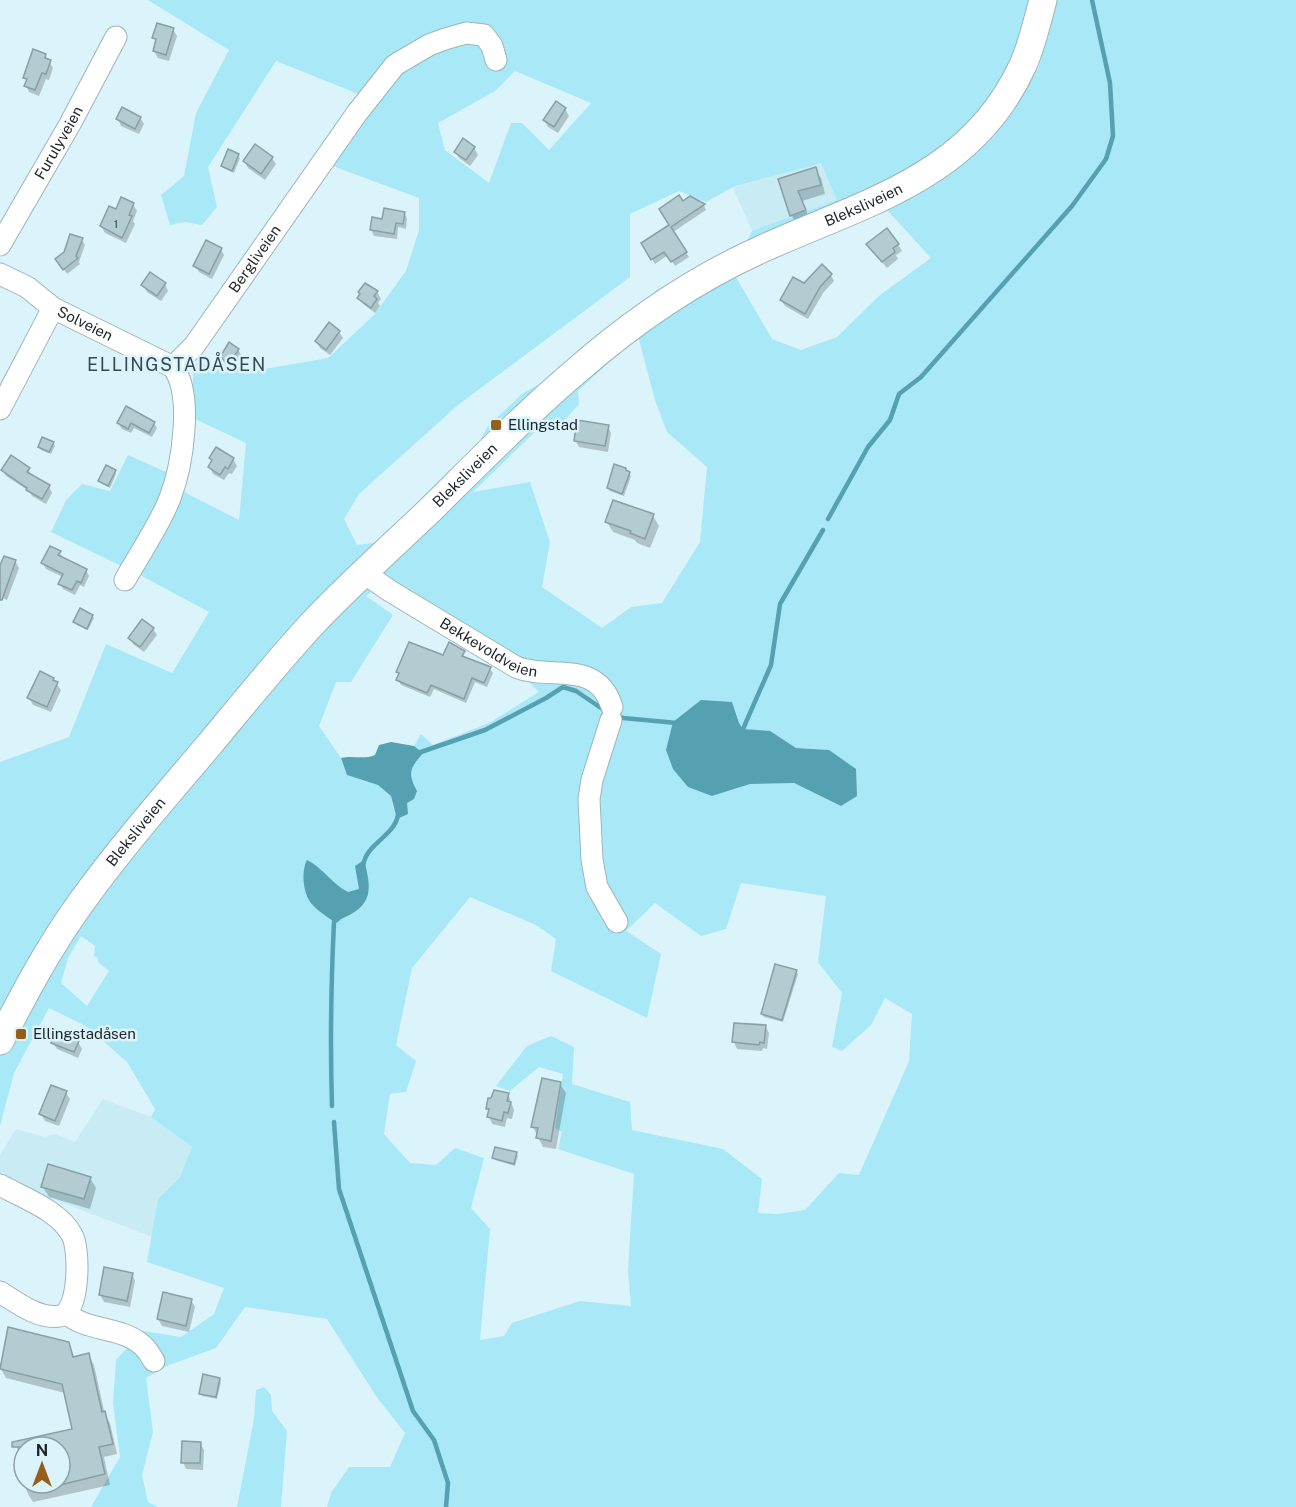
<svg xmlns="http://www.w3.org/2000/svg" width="1296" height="1507" viewBox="0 0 1296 1507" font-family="'Public Sans',sans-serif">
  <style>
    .built { fill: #c8ebf4 }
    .green { fill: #a8e8f7; fill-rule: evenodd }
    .water { fill: #55a0b1 }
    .shadow { fill: #0003 }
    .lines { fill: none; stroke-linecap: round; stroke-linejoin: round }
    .stream { stroke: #55a0b1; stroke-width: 4.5 }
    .building { fill: #b3ccd2; stroke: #879fa5; stroke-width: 1.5 }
    .minor-casing { stroke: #9cb4ba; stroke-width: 23 }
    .major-casing { stroke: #9cb4ba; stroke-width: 29 }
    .minor { stroke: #fff; stroke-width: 21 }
    .major { stroke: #fff; stroke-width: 27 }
    .poi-dot { fill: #975e1b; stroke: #dbf4fb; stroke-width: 2 }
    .labels { text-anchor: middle; stroke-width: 5; stroke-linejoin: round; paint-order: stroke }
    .number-label { font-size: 12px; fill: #424f52 }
    .street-label { font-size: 15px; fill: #1c2528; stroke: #dbf4fb }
    .poi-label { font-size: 15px; fill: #1c2528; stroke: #dbf4fb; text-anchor: start }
    .quarter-label { font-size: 18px; letter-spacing: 1.5px; fill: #354a50; stroke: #dbf4fb }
  </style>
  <rect width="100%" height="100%" fill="#dbf4fb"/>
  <!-- built -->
  <g class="built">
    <path d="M821 162 838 200 752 231 733 188Z"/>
    <path d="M103 1099 151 1117 192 1147 180 1177 158 1199 152 1237 0 1179V1155L16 1129 45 1137 55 1134 75 1142Z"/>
  </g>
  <!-- green -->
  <g class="green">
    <path d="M148 0H1055L1035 78 1049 34 1057 0H1296V1507H327L331 1493 349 1467H390L405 1433 376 1396 327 1319 245 1307 216 1348 169 1365 146 1378 153 1432 142 1475 148 1502 158 1507H91L120 1457 113 1403 116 1360 143 1331 181 1337 214 1314 224 1288 147 1262 158 1199 180 1177 192 1147 151 1117 155 1109 127 1062 86 1026 49 1008 14 1073 0 1126V762L69 737 106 644 172 673 209 612 142 576 51 532 66 500 82 484 110 491 128 455 166 472 182 491 239 520 246 443 193 418V363L246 372 328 358 374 315 406 271 419 230V198L330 165 376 101 276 61 208 167 217 207 202 225 185 222 170 225 161 195 184 176 196 113 229 50ZM515 71 591 103 549 150 522 123H511L489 183 445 150 438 123 495 91ZM821 163 837 200 752 231 747 241 655 291 644 304 553 377 523 393 488 426 473 454 380 542 357 545 344 519 359 494 458 405 630 277V214L679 191 706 202 733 187ZM888 211 931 258 880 295 837 337 801 350 772 339 733 272ZM638 336 655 400 667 432 707 467 700 542 662 603 631 607 602 628 542 587 550 542 530 482 473 492 537 430 565 420 579 404 578 391ZM386 582 496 651 539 692 489 723 433 745 421 734 414 746 423 753 411 768 407 803 394 810 391 796 378 785 347 775 341 758 319 726 336 682H351L393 615 366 596ZM732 702 739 723 743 729 770 732 796 748 829 750 841 806 794 783 750 784 712 796ZM741 883 826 896 818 962 842 993 832 1047 842 1051 871 1025 885 998 912 1014 909 1061 859 1175 839 1173 805 1210 776 1214 758 1213 762 1179 723 1149 632 1130 630 1102 572 1084 574 1047 551 1036 527 1046 496 1086 510 1091 539 1067 563 1074 555 1128 562 1132 558 1149 634 1174 628 1271 631 1306 580 1301 512 1323 504 1336 480 1340 490 1229 471 1208 484 1158 455 1148 436 1165 410 1163 384 1134 390 1094 406 1092 416 1061 396 1045 412 968 470 897 536 925 556 939 551 971 647 1018 661 954 626 931 655 903 701 936 726 929ZM81 936 95 946 94 956 98 958V962L109 971 87 1006 61 983 68 958Z"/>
    <path d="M264 1387 271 1395 272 1411 287 1431 281 1507H237L254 1419 256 1390Z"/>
  </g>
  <!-- water -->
  <g class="water">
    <path d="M701 700 732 702 739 723 743 729 770 731 796 748 829 750 856 769 857 796 841 806 794 783 750 784 712 796 688 787 673 769 666 750 673 722Z"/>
    <path d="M391 742 414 746 423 753C410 769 407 772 417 791L414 799 407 803 408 814 397 819 391 796 378 785 347 775 341 758C353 755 363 760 375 755L379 745Z"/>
    <path d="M307 860C323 868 332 884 348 892L359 889 355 866 364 860C374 896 370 908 334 922 327 916 317 911 311 903 303 893 301 871 307 860Z"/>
  </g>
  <!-- shadow -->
  <g class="shadow">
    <path d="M173 29 177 36 169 61 158 58 154 51 157 43 154 37Z"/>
    <path d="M45 55 53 68 49 80 46 79 39 96 29 92 26 86 27 81 25 77Z"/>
    <path d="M556 103 565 109 569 116 558 133 548 127 544 120Z"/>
    <path d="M140 118 144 124 139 134 121 126 118 119Z"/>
    <path d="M474 148 478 155 470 166 459 158 455 152Z"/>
    <path d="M238 155 240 158 234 173 224 168 222 166Z"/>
    <path d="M272 158 276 164 265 180 248 168 244 161Z"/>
    <path d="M815 169 821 178 825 194 802 201 810 220 797 225 792 216 780 180Z"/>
    <path d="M690 198 704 205 706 210 673 232 689 257 675 266 668 255 655 264 643 244 671 225Z"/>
    <path d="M133 204 137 211 133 221 135 224 126 243 105 233 101 226 117 211Z"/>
    <path d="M404 213 407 218 406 229 398 227 397 239 374 236 371 230 384 221Z"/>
    <path d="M82 240 85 245 79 262 80 264 67 274 60 264Z"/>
    <path d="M898 244 902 251 896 255 898 259 887 268 872 250Z"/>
    <path d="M221 249 224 255 212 279 199 272 195 266Z"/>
    <path d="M831 275 834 281 823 293 808 319 785 306 781 300 804 285Z"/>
    <path d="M165 284 168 291 161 301 147 292 143 285Z"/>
    <path d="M365 285 377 292 381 299 378 303 380 306 375 313 363 304 359 298Z"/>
    <path d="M339 332 343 338 330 355 320 348 317 342Z"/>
    <path d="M238 350 242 356 233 369 225 364 221 357Z"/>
    <path d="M118 423H154L157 428 152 437 134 428 131 433 122 429Z"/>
    <path d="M608 427 611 433 608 452 579 447 575 440Z"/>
    <path d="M53 443 55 446 51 454 41 450 39 447Z"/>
    <path d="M233 459 237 466 232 474 229 473 224 480 213 474 210 467Z"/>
    <path d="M28 469 32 476 49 486 52 493 46 504 32 496 29 491 6 476 3 470Z"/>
    <path d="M115 471 116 474 110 488 102 483 100 481Z"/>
    <path d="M627 472 631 476 624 496 610 491 608 488Z"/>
    <path d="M653 516 659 526 650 548 637 543 635 540 613 532 607 522Z"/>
    <path d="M59 552 63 557 86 570 89 576 84 587 80 585 75 595 63 589 60 583 63 577 46 569 43 563Z"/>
    <path d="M15 561 19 568 7 600 0 597V568Z"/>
    <path d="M92 616 94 618 88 630 77 625 75 622Z"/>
    <path d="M153 629 157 635 144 652 133 644 130 638Z"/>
    <path d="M463 652 465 659 490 669 493 673 487 687 475 682 466 703 434 689 430 697 401 685 398 680 400 675 397 671Z"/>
    <path d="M53 679 61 690 51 712 33 705 29 698Z"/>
    <path d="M796 972 798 974 783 1022 764 1017 763 1014Z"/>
    <path d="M765 1026 769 1033 767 1049 763 1048 762 1051 737 1049 734 1042Z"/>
    <path d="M78 1042 82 1049 78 1058 57 1049 53 1043Z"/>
    <path d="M560 1084 566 1093 556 1149 543 1147 533 1127Z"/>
    <path d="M66 1093 70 1099 59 1126 45 1121 41 1114Z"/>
    <path d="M508 1094 514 1110 512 1119 507 1118 505 1127 492 1124 487 1108Z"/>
    <path d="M516 1153 518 1156 515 1166 495 1160 493 1158Z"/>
    <path d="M90 1178 96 1188 90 1209 49 1197 43 1187Z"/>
    <path d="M132 1274 135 1281 130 1307 104 1302 100 1295Z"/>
    <path d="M191 1300 195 1307 189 1332 162 1326 158 1319Z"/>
    <path d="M9 1329 68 1343 75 1358 88 1355 94 1365 105 1415 110 1423 117 1454 104 1457 110 1485 33 1502 27 1492 25 1483H60V1447H24V1478L16 1443 74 1430 65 1393 6 1378 0 1367Z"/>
    <path d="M219 1379 221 1382 217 1399 202 1396 201 1393Z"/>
    <path d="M200 1443 204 1450 203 1470 186 1469 183 1462Z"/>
  </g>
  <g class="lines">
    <!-- stream -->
    <g class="stream">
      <path d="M828 519 868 447 890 420 899 394 921 377 1072 206 1106 159 1113 136 1110 83 1092 0"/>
      <path d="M617 716 623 718 677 723"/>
      <path d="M739 732 743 729 771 665 780 604 823 530"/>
      <path d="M418 753 485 730 546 698 563 687 576 691 604 710"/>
      <path d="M363 866C366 843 394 837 398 815"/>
      <path d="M332 1106C330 1044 331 984 334 922L338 919"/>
      <path d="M334 1122 339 1189 413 1411 434 1440 448 1483 446 1507"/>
    </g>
  </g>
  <!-- building -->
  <g class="building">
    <path d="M157 23 174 28 166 55 153 51 156 39 152 38Z"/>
    <path d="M33 49 46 54 45 58 51 60 46 74 42 73 35 90 24 86 27 79 23 78Z"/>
    <path d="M556 101 566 108 554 127 543 120Z"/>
    <path d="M122 107 141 117 135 129 116 119Z"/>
    <path d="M463 138 475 147 466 160 454 152Z"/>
    <path d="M255 144 273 157 261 174 243 161Z"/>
    <path d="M228 149 239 154 232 171 221 166Z"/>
    <path d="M816 167 821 185 798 191 806 210 790 216 778 179Z"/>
    <path d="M679 195 683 201 690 196 705 204 671 227 687 252 671 262 664 252 651 260 641 243 669 225 659 209Z"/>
    <path d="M121 197 134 203 129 215 132 216 122 238 100 226 109 206 116 209Z"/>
    <path d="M384 208 405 212 403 224 396 223 394 234 370 230 372 217 382 219Z"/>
    <path d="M887 228 899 244 893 248 895 252 882 262 866 244Z"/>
    <path d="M70 234 83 238 76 256 78 258 63 270 55 259 64 252Z"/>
    <path d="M206 240 222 248 209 274 193 266Z"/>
    <path d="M822 264 832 274 820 287 805 314 780 300 793 277 804 283Z"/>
    <path d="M150 272 166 283 157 296 141 285Z"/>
    <path d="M365 283 378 291 374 296 377 299 371 308 357 298 360 294 358 292Z"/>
    <path d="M329 322 340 331 326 350 315 341Z"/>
    <path d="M229 342 239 349 229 364 220 357Z"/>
    <path d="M126 406 155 422 149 433 131 423 128 429 117 423Z"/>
    <path d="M577 420 609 425 605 446 574 441Z"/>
    <path d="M42 437 54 442 49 452 38 447Z"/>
    <path d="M216 447 234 458 228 469 225 467 220 475 208 467 212 460 209 458Z"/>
    <path d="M11 455 30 468 27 472 50 485 42 499 26 490 27 488 1 470Z"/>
    <path d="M614 464 626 468V470L630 472 622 494 607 488Z"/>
    <path d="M106 465 116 470 108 486 98 481Z"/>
    <path d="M613 500 654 514 645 539 630 533 631 531 605 522Z"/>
    <path d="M50 546 61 551 58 555 87 569 81 583 77 581 72 590 58 584 63 574 41 563Z"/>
    <path d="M4 556 16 560 2 600H0V565Z"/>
    <path d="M80 608 93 615 87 629 73 622Z"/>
    <path d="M142 619 154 628 140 647 128 638Z"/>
    <path d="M409 642 443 655 449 642 465 651 462 656 491 667 484 683 472 678 464 699 431 685 427 693 396 680 399 673 396 672Z"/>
    <path d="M40 671 54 678 53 680 58 682 47 707 27 698Z"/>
    <path d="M775 964 797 970 782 1020 761 1014Z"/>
    <path d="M734 1023 766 1025 764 1043 760 1042 759 1045 732 1042Z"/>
    <path d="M56 1032 79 1041 74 1052 51 1043Z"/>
    <path d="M542 1078 561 1082 551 1141 536 1138 538 1128 531 1127Z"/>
    <path d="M51 1085 67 1091 55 1121 39 1114Z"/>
    <path d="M494 1090 509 1093 507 1101 511 1102 508 1113 504 1112 502 1121 487 1117 489 1109H486L488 1098H491Z"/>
    <path d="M495 1147 517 1152 514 1164 492 1158Z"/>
    <path d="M48 1164 91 1177 84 1199 41 1187Z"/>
    <path d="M104 1267 133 1273 127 1301 99 1295Z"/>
    <path d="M163 1292 192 1299 186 1326 157 1319Z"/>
    <path d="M8 1327 69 1342 73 1357 89 1353 102 1412 105 1411 113 1444 99 1447 105 1474 60 1485V1447H12V1442L72 1429 62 1384 0 1369Z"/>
    <path d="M203 1374 220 1378 216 1397 199 1394Z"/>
    <path d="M182 1441 201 1442 200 1463H181Z"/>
  </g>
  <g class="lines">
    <!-- minor casing -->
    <g class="minor-casing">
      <g id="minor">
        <path id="s1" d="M0 245 70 124 116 37"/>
        <path id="s2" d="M0 274 27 287 53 308 173 367C194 395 182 467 170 498 159 526 140 553 125 580"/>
        <path id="s3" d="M173 367 194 346 357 113 395 65 429 45 445 39 466 33 484 35 492 46 496 60"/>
        <path d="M0 409 53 308"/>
        <path id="s4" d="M364 573 390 591 516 667C550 681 597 658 612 707"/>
        <path d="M611 720 592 780 589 799 592 860 597 887 617 922"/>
        <path d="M0 1185C23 1198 59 1210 72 1235 80 1249 80 1313 60 1316 39 1320 16 1302 0 1292"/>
        <path d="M66 1313C87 1332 121 1326 142 1345 147 1349 150 1355 154 1361"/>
      </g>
    </g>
    <!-- major casing -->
    <g class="major-casing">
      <g id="major">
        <path id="s5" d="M0 1041C24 994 49 947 80 904 120 848 165 797 209 745 243 704 276 663 312 624 349 585 388 550 427 513 475 466 523 416 575 372 632 322 694 279 764 248 866 202 972 177 1023 65 1032 45 1037 22 1043 0"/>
      </g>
    </g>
    <!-- minor -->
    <use href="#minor" class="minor"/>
    <!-- major -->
    <use href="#major" class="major"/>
  </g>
  <!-- markers -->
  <g class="poi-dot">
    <rect x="490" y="419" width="12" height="12" rx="3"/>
    <rect x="15" y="1028" width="12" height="12" rx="3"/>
  </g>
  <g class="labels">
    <!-- number labels -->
    <g class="number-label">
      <text x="116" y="228">1</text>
    </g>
    <!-- street labels -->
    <g class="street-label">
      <text dy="5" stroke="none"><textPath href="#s1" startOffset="118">Furulyveien</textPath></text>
      <text dy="5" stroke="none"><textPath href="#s5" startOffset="1222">Bleksliveien</textPath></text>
      <text dy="5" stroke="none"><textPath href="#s3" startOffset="136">Bergliveien</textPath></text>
      <text dy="5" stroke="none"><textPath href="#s2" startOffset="99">Solveien</textPath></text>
      <text dy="5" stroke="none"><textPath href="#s5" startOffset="736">Bleksliveien</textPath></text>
      <text dy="5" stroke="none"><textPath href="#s4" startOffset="146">Bekkevoldveien</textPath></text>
      <text dy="5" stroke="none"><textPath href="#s5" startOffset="250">Bleksliveien</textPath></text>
    </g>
    <!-- poi labels -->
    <g class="poi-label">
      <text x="508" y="430">Ellingstad</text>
      <text x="33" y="1039">Ellingstadåsen</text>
    </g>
    <!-- quarter labels -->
    <g class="quarter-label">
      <text x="177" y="371">ELLINGSTADÅSEN</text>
    </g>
  </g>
  <!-- north arrow -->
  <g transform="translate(42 1465)"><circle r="28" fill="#dbf4fb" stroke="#8fa1a7" stroke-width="1.5"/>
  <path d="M0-4.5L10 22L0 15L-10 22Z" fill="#975e1b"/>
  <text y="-9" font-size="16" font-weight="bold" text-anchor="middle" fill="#1c2528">N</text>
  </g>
</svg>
